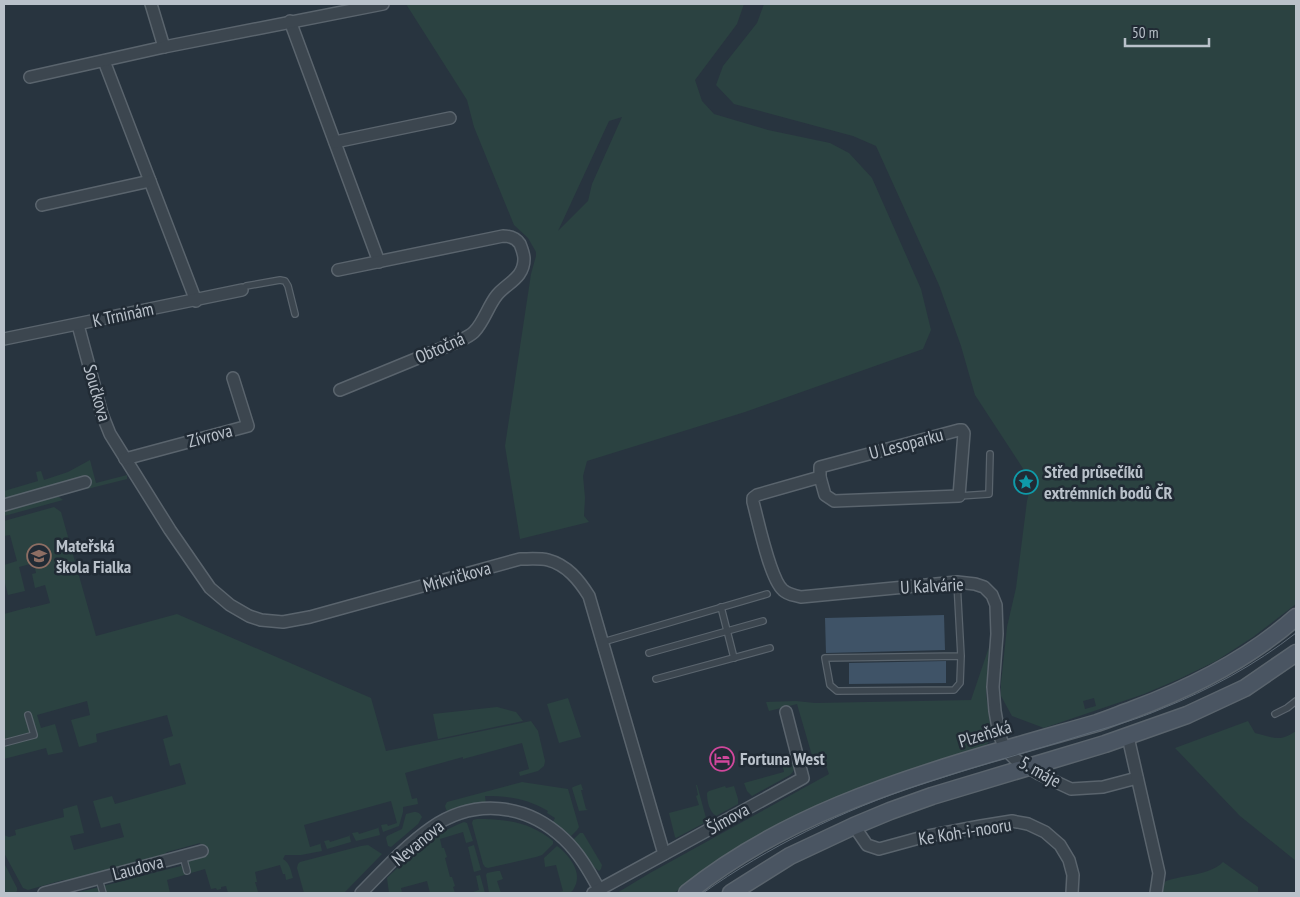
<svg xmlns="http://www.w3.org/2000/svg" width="1300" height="897" viewBox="0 0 1300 897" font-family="'PT Sans Narrow',sans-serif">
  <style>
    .green { fill: #2b4241; fill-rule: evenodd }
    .water { fill: #3f5367 }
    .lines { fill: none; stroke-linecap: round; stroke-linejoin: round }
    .service-casing { stroke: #5a646d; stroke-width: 8 }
    .minor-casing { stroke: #5a646d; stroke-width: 14 }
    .secondary-casing { stroke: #5a646d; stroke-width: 19 }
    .service { stroke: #3c464f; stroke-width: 5.5 }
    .minor { stroke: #3c464f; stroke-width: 11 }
    .secondary { stroke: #4a5562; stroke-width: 16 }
    .tram { stroke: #5e6a76; stroke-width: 1 }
    .labels { text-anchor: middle; stroke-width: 5; stroke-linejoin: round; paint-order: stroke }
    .street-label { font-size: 18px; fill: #b9c1ca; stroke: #212b35 }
    .poi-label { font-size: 18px; font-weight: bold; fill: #b9c1ca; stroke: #212b35; text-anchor: start }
  </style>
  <rect width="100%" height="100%" fill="#28343f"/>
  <!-- green -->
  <g class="green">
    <path d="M406 4H744L737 24 695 80 702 101 714 114 768 130 830 143 849 153 872 178 921 289 931 330 923 349 745 412 587 461 583 476 585 498 584 516 589 522 520 539 505 446 531 274 536 256V252L528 238 514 225 474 127 467 100ZM622 117 592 184 588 201 558 231 609 121Z"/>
    <path d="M764 4H1296V604L1253 637 1216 661 1179 679 1144 694 1044 728 1012 716 1001 696V683L1007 627 1016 588 1027 501 1032 481 1031 471 1027 472 1024 470 975 395 961 346 939 285 876 146 853 136 734 104 716 85 723 66 757 23ZM1094 698 1096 706 1085 709 1083 701Z"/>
    <path d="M90 460 96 483 127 475V479L87 489 84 479 4 501V491L38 481 36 472 41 471 44 480 68 472Z"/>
    <path d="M49 495 59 497 63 500 4 516V508Z"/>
    <path d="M54 507 61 512 96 636 177 614 371 698 386 751 531 721 538 731 545 761 544 766 538 771 520 776 519 772 529 769 522 743 463 759V757L405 773 412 799 417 798 418 804 403 807V812L399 826 383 832 381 825 387 824 388 826 397 823 391 801 304 825 310 847 320 844V842L322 851 301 855H285L283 859C290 863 291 871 293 878L286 880 285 874H283L280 865 255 872 257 882H255L258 892H260V893H228L226 886 221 887V889L217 890 216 888 211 889 205 869 167 880 170 893H76L188 864 189 859 203 853 200 843 167 852 159 859 76 881 63 880 28 890 23 888 4 853V835L9 837 16 835 15 830 64 817 63 809 77 805 84 833 70 836 74 850 124 837 120 823 101 828 93 801 112 796 115 804 186 784 180 763 170 766 163 739 173 736 167 715 96 734 97 742 79 747 71 720 90 715 87 701 37 715 41 728 55 724 63 752 48 755 46 748 4 759V614L30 607V608L50 603 45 585 35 588 32 574 36 573 34 563 19 567 25 591 8 595 4 580V565L17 561 10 535 4 536V521Z"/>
    <path d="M989 647 986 694 992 737 988 743 980 749 744 846 674 893H617L650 873 829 774 824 760 813 759 797 704 769 711 766 702 796 701 815 703 971 700Z"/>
    <path d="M568 698 581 737 559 743 547 704Z"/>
    <path d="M497 707 516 712 523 721 438 739 433 714Z"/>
    <path d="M1248 721 1255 733C1273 737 1279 743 1296 731V861L1240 816 1175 748Z"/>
    <path d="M788 762 792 763C794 769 795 771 790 775L752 796 747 791 744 783 784 772 782 763Z"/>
    <path d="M522 782 568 789 579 827 577 830 571 836 564 830 553 822 555 818 547 813 548 811C528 799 508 796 485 796L486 804 466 805 447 812 445 806 447 802Z"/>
    <path d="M581 784 583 790H581L586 809 588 810 579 811 572 788 573 787Z"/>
    <path d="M696 785H697L706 818V822L676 838 675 837 669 813 699 805 696 796 698 795Z"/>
    <path d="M725 786 726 788 734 786 738 799V804L716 816C709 811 707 801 707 793L709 791Z"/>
    <path d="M414 812C418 812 420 813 422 817L418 824 391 847 388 846 386 838 387 836 402 829 406 814Z"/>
    <path d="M477 819C506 819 530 822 553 841V844L542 855 536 857 488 868 485 867 483 864 472 823 473 820Z"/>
    <path d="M464 822 467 823 473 841 466 843 463 832 440 839 442 848H444L447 857 445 858 450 877H452L455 886 453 887 455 893H430L427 881 401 888 402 893H389L387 878C410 856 434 833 464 822Z"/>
    <path d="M378 826 380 835 356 841 352 833 358 832 359 834 378 828Z"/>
    <path d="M580 833H583L602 865 601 869 599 871 594 867 573 840Z"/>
    <path d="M349 834 351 842 327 849 324 841 329 840 330 842 349 836Z"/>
    <path d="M368 845 382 854 344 893H304L297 868 298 864 300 862 361 846Z"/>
    <path d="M474 845 481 870 474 872 468 847Z"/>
    <path d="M557 846C568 854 581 870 576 884 574 888 573 892 569 893 565 894 560 893 556 893L563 891 556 865 545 867 544 858Z"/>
    <path d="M1223 862 1258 887V893H1161L1163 885 1166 881C1183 875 1211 875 1223 862Z"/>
    <path d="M4 863 17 888V891L15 893H4Z"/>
    <path d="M497 871H500L503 879 497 881 501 893H489L486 875 487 873Z"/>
    <path d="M480 875 485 893H470L479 890 476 876Z"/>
  </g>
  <!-- water -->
  <g class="water">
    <path d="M944 615 945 650 826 653 825 618Z"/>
    <path d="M946 661V683L849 684V663Z"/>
  </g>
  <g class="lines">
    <!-- service casing -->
    <g class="service-casing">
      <g id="service">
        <path d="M242 290 246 286 280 280 285 281 288 286 295 314"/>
        <path d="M959 496 989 494 990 454"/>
        <path d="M957 582 961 656 960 683 954 690 837 691 830 685 825 658 961 656"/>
        <path d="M721 607 734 658"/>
        <path d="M603 642 767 594"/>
        <path d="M649 653 763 621"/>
        <path d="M656 679 770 648"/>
        <path d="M1275 714 1287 708 1296 701"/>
        <path d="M4 743 34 735 28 715"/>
        <path d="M183 856 187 871"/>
        <path d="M99 879 103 893"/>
      </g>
    </g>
    <!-- minor casing -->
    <g class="minor-casing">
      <g id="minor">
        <path d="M151 4 164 47"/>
        <path d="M290 21 379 262"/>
        <path d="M104 61 196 301"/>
        <path d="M30 77 164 47 383 4"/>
        <path d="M335 142 450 118"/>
        <path d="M42 205 150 181"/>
        <path d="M338 270 503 236C510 236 516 238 520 244 522 249 524 254 524 259 524 278 507 283 497 295 488 306 484 322 474 332 470 336 463 339 457 342L340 390"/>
        <path d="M78 325 102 414 110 434 170 530 210 588 230 605 249 616 261 620 283 622 310 617 520 559C529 559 540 558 548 560 567 565 579 580 589 596L664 854"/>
        <path d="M4 339 242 290"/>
        <path d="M959 430H962L964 433 959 496 834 501 825 495 820 477V467Z"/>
        <path d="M125 459 248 426 233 378"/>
        <path d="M820 477 757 495 753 498V502C758 520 770 579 783 590 788 595 794 595 801 597L957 582 975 584 984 587 992 595 996 605 997 634 993 687 995 711 999 734 1005 749 1016 760 1039 774 1071 789 1103 787 1137 778"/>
        <path d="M4 505 85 482"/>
        <path d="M1128 737 1159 873 1156 893"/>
        <path d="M854 826 867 845 879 849 923 837 981 826 1012 821 1028 824 1045 832 1060 845 1069 860 1073 875 1072 893"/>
        <path d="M44 893 202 851"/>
        <path d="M361 893C383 871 405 846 431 828 474 798 526 803 564 839 579 853 589 871 599 889"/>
        <path d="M593 893 803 778 786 712"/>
      </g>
    </g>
    <!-- secondary casing -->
    <g class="secondary-casing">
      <g id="secondary">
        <path d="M687 893C779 819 894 781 1006 749 1036 740 1066 732 1097 723 1109 719 1121 714 1132 710 1191 688 1249 659 1296 617"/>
        <path d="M731 893 790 856 854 826 890 811 932 796 1105 744 1187 715 1245 688 1296 653"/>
      </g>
    </g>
    <!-- service -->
    <use href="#service" class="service"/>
    <!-- minor -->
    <use href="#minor" class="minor"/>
    <!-- secondary -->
    <use href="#secondary" class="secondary"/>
    <!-- tram -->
    <path class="tram" d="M703 893C768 847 843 810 919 785 975 766 1033 751 1089 733 1113 726 1138 719 1161 709 1209 690 1255 665 1296 633"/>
  </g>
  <!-- icons -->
  <defs>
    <g id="sight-ring" transform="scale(1.25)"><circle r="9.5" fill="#212b35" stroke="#0f9aa8" stroke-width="1.5"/><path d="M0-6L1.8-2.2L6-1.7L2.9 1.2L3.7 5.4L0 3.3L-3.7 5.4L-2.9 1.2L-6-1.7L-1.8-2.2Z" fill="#0f9aa8"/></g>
    <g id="school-ring" transform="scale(1.25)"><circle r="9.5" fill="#212b35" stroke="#8d6e63" stroke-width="1.5"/><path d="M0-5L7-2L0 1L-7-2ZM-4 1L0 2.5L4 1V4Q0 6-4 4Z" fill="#8d6e63"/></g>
    <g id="hotel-ring" transform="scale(1.25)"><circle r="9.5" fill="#212b35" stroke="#d1479c" stroke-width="1.5"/><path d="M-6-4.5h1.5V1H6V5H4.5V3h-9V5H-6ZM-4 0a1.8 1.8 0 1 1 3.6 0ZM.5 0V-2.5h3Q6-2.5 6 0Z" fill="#d1479c"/></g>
  </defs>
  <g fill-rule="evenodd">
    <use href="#sight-ring" x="1026" y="482"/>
    <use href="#school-ring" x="39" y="556"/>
    <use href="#hotel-ring" x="722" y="759"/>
  </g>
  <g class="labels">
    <!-- street labels -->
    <g class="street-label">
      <text transform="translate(123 315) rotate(-12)" y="6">K Trninám</text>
      <text transform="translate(440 348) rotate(-24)" y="6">Obtočná</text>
      <text transform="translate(97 393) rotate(74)" y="6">Součkova</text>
      <text transform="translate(210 436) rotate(-15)" y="6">Zívrova</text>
      <text transform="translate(906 444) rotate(-15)" y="6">U Lesoparku</text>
      <text transform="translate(457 577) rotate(-16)" y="6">Mrkvičkova</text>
      <text transform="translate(932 586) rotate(-3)" y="6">U Kalvárie</text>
      <text transform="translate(985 734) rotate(-17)" y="6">Plzeňská</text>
      <text transform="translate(1040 772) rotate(29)" y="6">5. máje</text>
      <text transform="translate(728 819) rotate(-29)" y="6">Šímova</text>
      <text transform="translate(965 832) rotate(-9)" y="6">Ke Koh-i-nooru</text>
      <text transform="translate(418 843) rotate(-39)" y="6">Nevanova</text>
      <text transform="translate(138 868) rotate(-15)" y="6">Laudova</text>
    </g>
    <!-- poi labels -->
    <g class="poi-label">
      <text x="1044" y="478">Střed průsečíků<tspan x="1044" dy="21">extrémních bodů ČR</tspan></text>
      <text x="56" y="552">Mateřská<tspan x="56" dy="21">škola Fialka</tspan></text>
      <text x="740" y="765">Fortuna West</text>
    </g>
  </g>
  <!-- border -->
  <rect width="1300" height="897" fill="none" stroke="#b9c1ca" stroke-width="10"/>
  <!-- scale -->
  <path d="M1125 38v8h84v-8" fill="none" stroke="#b9c1ca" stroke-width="2.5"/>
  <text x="1132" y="38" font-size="15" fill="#b9c1ca" stroke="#212b35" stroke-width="4" paint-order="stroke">50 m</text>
</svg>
